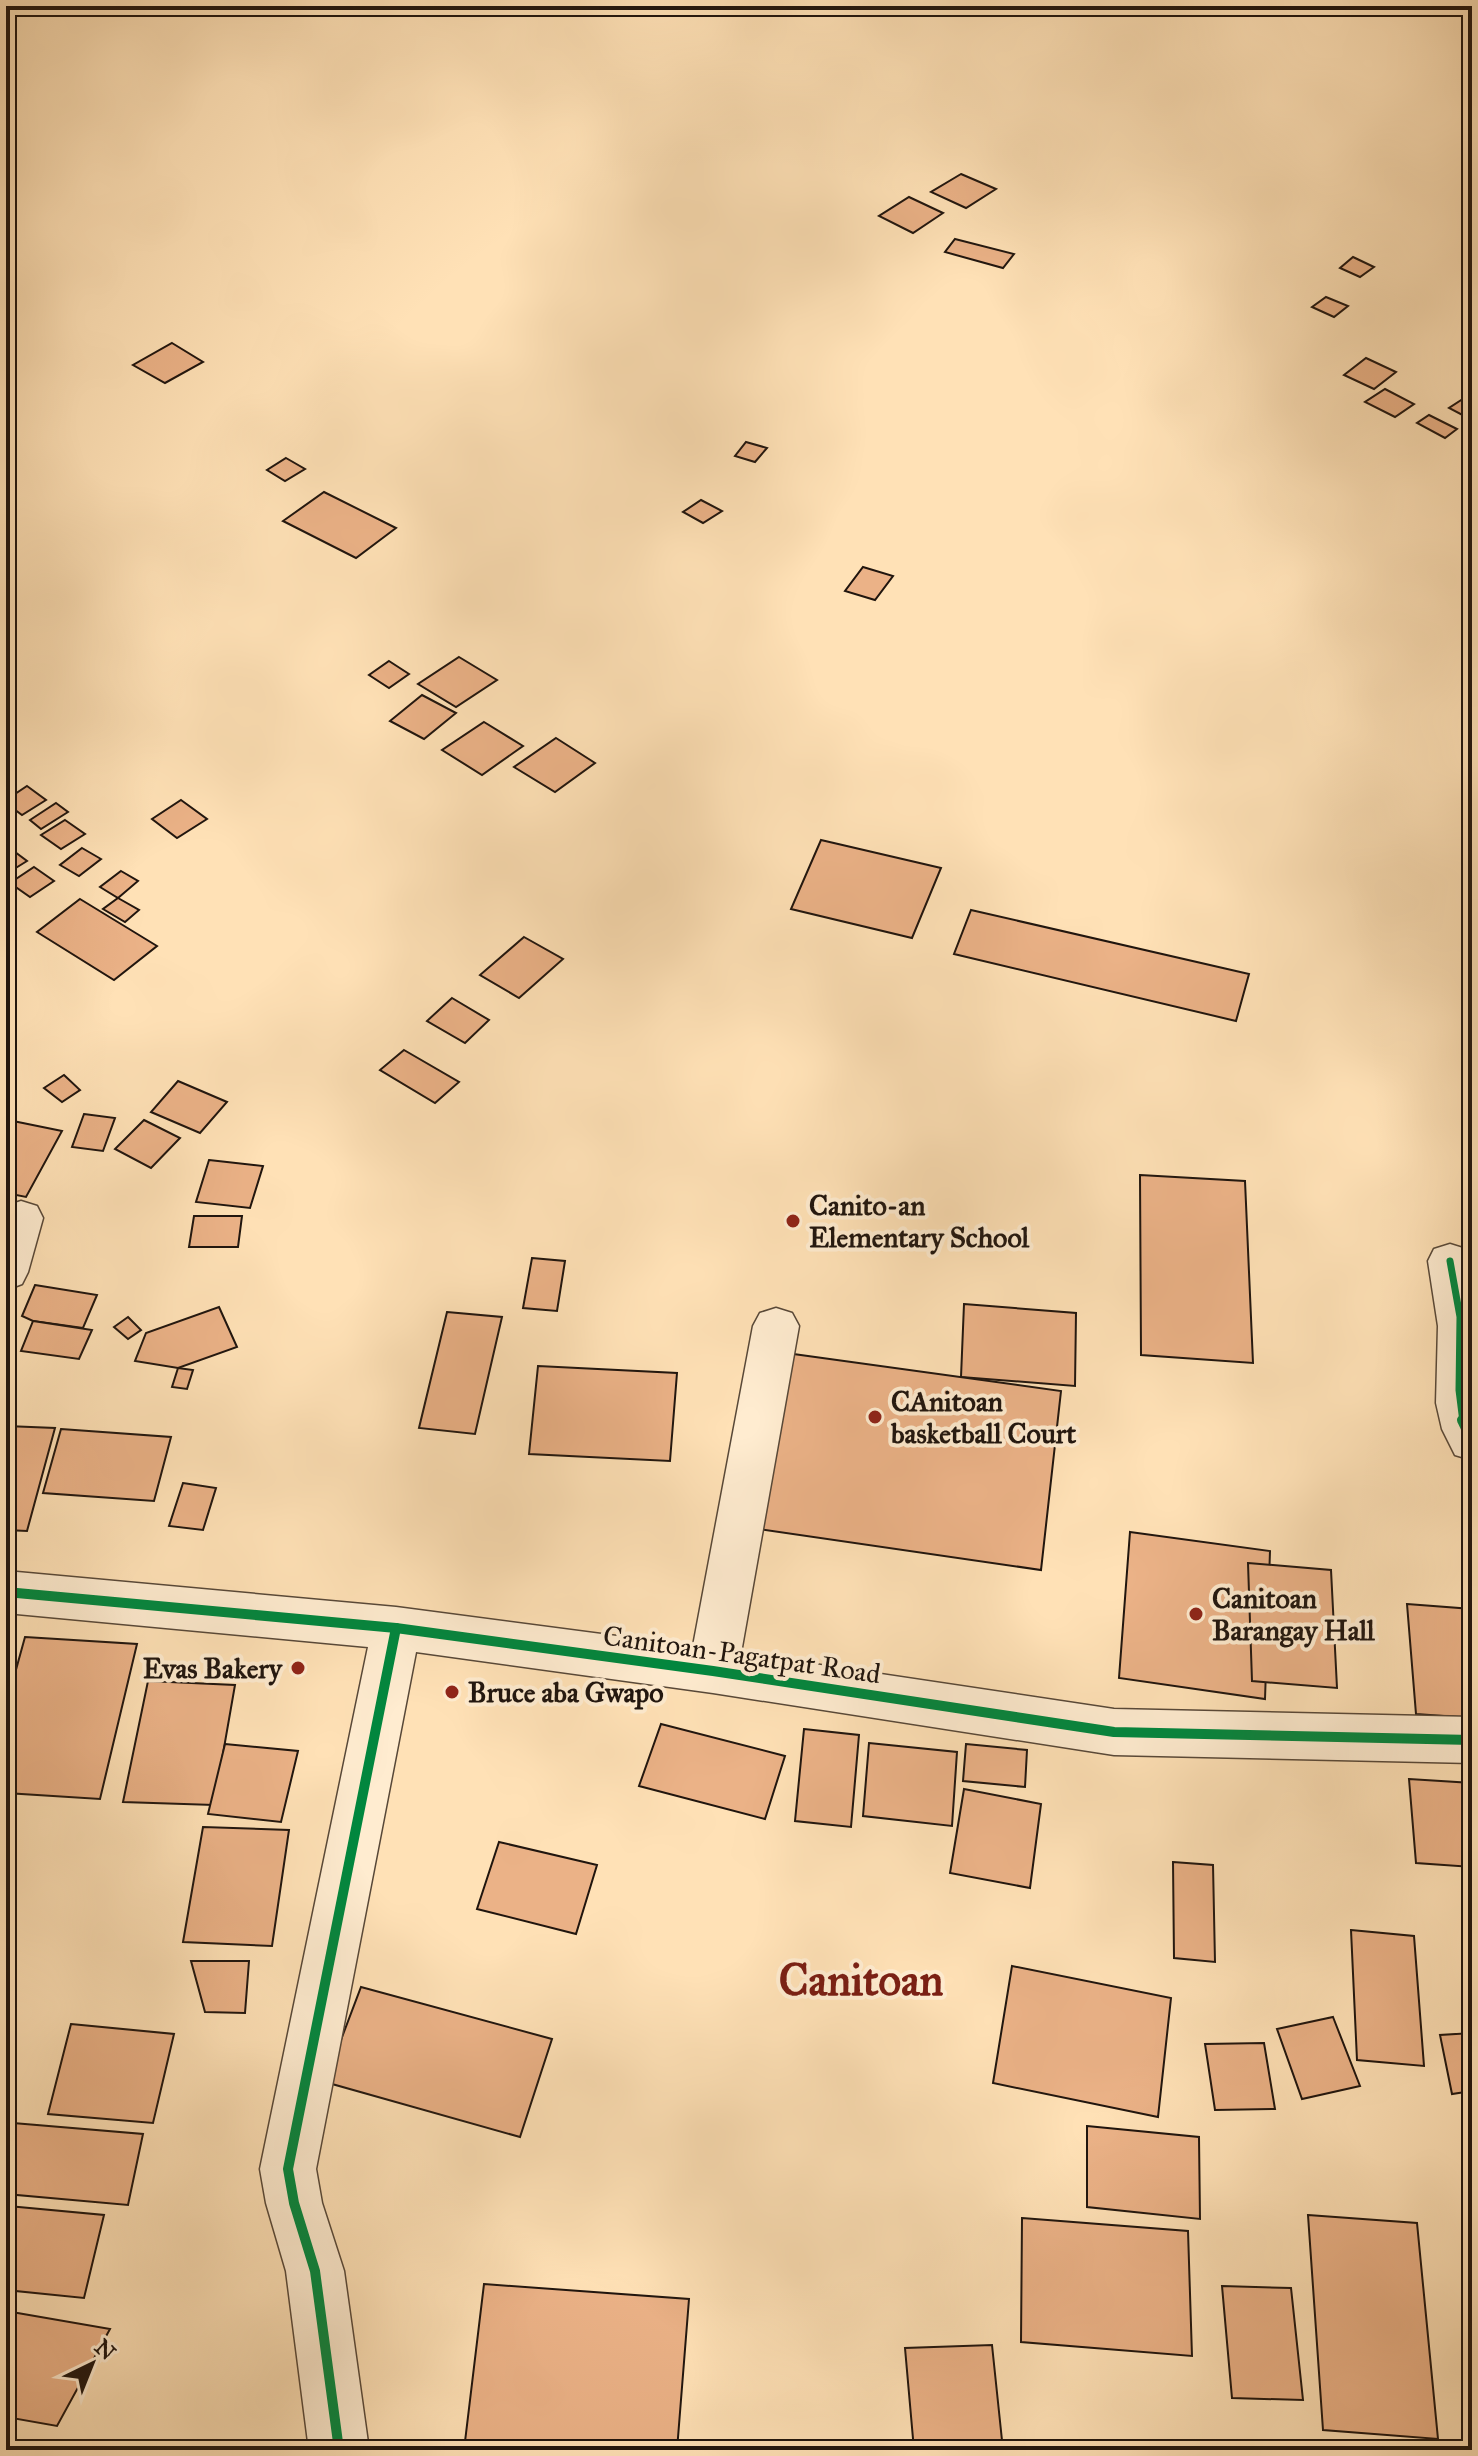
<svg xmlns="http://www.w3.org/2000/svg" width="1478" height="2456" viewBox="0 0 1478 2456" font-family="'IM FELL Great Primer',serif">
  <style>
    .building { fill: #ebb287; stroke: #20150e; stroke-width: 2 }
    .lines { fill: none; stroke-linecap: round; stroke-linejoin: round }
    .minor-casing { stroke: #584838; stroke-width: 3 }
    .minor { fill: #ffecd0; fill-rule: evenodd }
    .cycleway-far1-casing { stroke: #ffecd0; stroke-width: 12 }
    .cycleway-casing { stroke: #ffecd0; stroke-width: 15 }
    .cycleway-far1 { stroke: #00873e; stroke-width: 7 }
    .cycleway { stroke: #00873e; stroke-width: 10 }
    .poi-dot { fill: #8f2418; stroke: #ffecd0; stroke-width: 3 }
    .labels { text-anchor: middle; stroke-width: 8; stroke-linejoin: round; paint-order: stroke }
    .poi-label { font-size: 28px; font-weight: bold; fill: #20150e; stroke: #ffecd0; text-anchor: start }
    .street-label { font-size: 28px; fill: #20150e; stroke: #ffecd0 }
    .near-district-label { font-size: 44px; font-weight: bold; fill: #7a1f14; stroke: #ffecd0 }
  </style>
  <rect width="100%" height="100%" fill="#ffe1b6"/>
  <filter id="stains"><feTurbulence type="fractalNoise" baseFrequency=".0025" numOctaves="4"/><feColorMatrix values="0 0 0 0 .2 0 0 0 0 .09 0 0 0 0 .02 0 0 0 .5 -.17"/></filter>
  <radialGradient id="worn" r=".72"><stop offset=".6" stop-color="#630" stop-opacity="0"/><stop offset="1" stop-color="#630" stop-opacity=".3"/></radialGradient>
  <!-- building -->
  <g class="building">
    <path d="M961 174 996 189 966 208 931 192Z"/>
    <path d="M909 197 943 213 913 233 879 216Z"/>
    <path d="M955 239 1014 254 1003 268 945 252Z"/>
    <path d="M1353 257 1374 267 1360 277 1340 268Z"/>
    <path d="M1326 297 1348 306 1334 317 1312 307Z"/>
    <path d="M172 343 203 362 165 383 133 365Z"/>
    <path d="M1366 358 1396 372 1374 389 1344 375Z"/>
    <path d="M1385 389 1414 404 1395 417 1365 402Z"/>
    <path d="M1472 393V420L1449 408Z"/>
    <path d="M1429 415 1457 429 1445 438 1417 423Z"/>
    <path d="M746 442 767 448 755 462 735 456Z"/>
    <path d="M286 458 305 469 285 481 267 470Z"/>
    <path d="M324 492 396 528 356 558 283 521Z"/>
    <path d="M701 500 722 511 703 523 683 512Z"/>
    <path d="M863 567 893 576 875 600 845 591Z"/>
    <path d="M459 657 497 680 456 707 418 684Z"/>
    <path d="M389 661 409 674 389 688 369 675Z"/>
    <path d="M422 695 456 713 424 739 390 721Z"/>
    <path d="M484 722 523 746 482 775 442 750Z"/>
    <path d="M556 738 595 763 555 792 514 767Z"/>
    <path d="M27 786 46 800 22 815 6 803V800Z"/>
    <path d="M181 800 207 819 177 838 152 819Z"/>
    <path d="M56 803 68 812 41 829 30 820Z"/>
    <path d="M65 820 85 834 61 849 41 835Z"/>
    <path d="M821 840 941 868 912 938 791 909Z"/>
    <path d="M7 846 27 861 6 874V847Z"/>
    <path d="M82 848 101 859 79 876 60 865Z"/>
    <path d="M34 867 54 881 30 897 10 883Z"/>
    <path d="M121 871 138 881 118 898 100 887Z"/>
    <path d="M118 898 139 910 125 922 103 909Z"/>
    <path d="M80 899 157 946 114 980 37 932Z"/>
    <path d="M971 910 1249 974 1236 1021 954 954Z"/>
    <path d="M524 937 563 959 519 998 480 975Z"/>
    <path d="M452 998 489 1020 465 1043 427 1021Z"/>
    <path d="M404 1050 459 1082 435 1103 380 1070Z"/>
    <path d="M64 1075 80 1090 62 1102 44 1088Z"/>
    <path d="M178 1081 227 1102 200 1133 151 1112Z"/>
    <path d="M84 1114 115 1118 103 1151 72 1147Z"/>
    <path d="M144 1120 180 1138 151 1168 115 1149Z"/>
    <path d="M13 1121 62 1131 26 1197 6 1193V1134Z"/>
    <path d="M209 1160 263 1166 250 1208 196 1202Z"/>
    <path d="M1140 1175 1245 1181 1253 1363 1141 1355Z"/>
    <path d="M194 1216H242L238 1247H189Z"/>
    <path d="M532 1258 565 1261 557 1311 523 1308Z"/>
    <path d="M35 1285 97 1295 83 1328 33 1321 22 1316Z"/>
    <path d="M964 1304 1076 1313 1075 1386 961 1377Z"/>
    <path d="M219 1307 237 1347 178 1368 135 1361 146 1333Z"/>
    <path d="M447 1312 502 1317 475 1434 419 1428Z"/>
    <path d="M128 1317 141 1330 128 1339 114 1327Z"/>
    <path d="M33 1321 92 1330 79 1359 21 1351Z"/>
    <path d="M779 1352 1061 1391 1041 1570 744 1527Z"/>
    <path d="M538 1366 677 1373 670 1461 529 1454Z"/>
    <path d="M178 1368 193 1370 187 1389 172 1387Z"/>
    <path d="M6 1426 55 1428 27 1531 6 1530Z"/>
    <path d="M61 1429 171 1437 154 1501 43 1493Z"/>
    <path d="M183 1483 216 1488 203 1530 169 1526Z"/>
    <path d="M1130 1532 1270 1551 1265 1699 1119 1678Z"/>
    <path d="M1248 1563 1331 1570 1337 1688 1252 1681Z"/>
    <path d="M1407 1604 1472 1609V1718L1416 1714Z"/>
    <path d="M25 1637 137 1644 100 1799 6 1793V1706Z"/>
    <path d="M148 1681 235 1685 214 1805 123 1802Z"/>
    <path d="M661 1724 785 1756 765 1819 639 1786Z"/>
    <path d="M804 1729 859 1735 851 1827 795 1821Z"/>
    <path d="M869 1743 957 1752 952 1826 863 1816Z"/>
    <path d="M225 1744 298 1751 281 1822 208 1814Z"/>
    <path d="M966 1744 1027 1750 1025 1787 963 1781Z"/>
    <path d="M1409 1779 1472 1783V1867L1416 1863Z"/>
    <path d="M964 1789 1041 1804 1030 1888 950 1873Z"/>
    <path d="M203 1827 289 1830 272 1946 183 1942Z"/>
    <path d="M499 1842 597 1865 576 1934 477 1909Z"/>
    <path d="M1173 1862 1213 1865 1215 1962 1174 1958Z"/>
    <path d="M1351 1930 1414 1936 1424 2066 1357 2060Z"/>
    <path d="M191 1961H249L245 2013 205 2012Z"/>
    <path d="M1012 1966 1171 1998 1158 2117 993 2083Z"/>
    <path d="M361 1987 552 2039 520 2137 325 2082Z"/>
    <path d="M1333 2017 1360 2086 1302 2099 1277 2029Z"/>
    <path d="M71 2024 174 2034 153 2123 48 2114Z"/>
    <path d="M1472 2033V2091L1452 2094 1440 2035Z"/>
    <path d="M1264 2043 1275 2109 1215 2110 1205 2044Z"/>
    <path d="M13 2123 143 2134 128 2205 6 2194V2153Z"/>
    <path d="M1087 2126 1199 2137 1200 2219 1087 2207Z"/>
    <path d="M8 2206 104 2215 84 2298 6 2290Z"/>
    <path d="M1308 2215 1417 2223 1438 2439 1323 2430Z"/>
    <path d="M1022 2218 1188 2231 1192 2356 1021 2342Z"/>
    <path d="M484 2284 689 2299 677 2450H464Z"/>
    <path d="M1222 2286 1291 2288 1303 2400 1232 2398Z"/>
    <path d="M6 2311 110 2329 57 2426 6 2417Z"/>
    <path d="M992 2345 1003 2450H914L905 2348Z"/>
  </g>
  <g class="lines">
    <!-- minor casing -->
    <g class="minor-casing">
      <g id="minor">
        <path d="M21 1201 37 1206 43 1218 28 1272 22 1284 6 1290V1206Z"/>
        <path d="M1450 1244 1466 1249 1472 1261V1460L1455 1455 1442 1429 1436 1403 1438 1326 1428 1261 1434 1249Z"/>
        <path d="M776 1308 792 1313 799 1326 741 1653 1114 1709 1472 1717V1763L1114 1755 713 1693 416 1652 316 2169 322 2203 344 2271 369 2450H309L286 2271 266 2203 260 2169 368 1647 6 1613V1571L396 1607 693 1646 753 1326 760 1313Z"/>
      </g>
    </g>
    <!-- minor -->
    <use href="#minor" class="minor"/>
    <!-- cycleway-far1 casing -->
    <g class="cycleway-far1-casing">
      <path id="cycleway-far1" d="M1450 1261 1460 1317 1459 1390 1463 1422"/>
    </g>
    <!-- cycleway casing -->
    <g class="cycleway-casing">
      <g id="cycleway">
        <path d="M1462 1420 1472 1441"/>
        <path d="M6 1592 396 1628 713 1671 1114 1732 1472 1740"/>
        <path d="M339 2450 315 2271 294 2203 288 2169 396 1628"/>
      </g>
    </g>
    <!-- cycleway-far1 -->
    <use href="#cycleway-far1" class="cycleway-far1"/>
    <!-- cycleway -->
    <use href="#cycleway" class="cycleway"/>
  </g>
  <!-- markers -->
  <g class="poi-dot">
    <circle cx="793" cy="1221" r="8"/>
    <circle cx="875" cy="1417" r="8"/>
    <circle cx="1196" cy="1614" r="8"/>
    <circle cx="298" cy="1668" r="8"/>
    <circle cx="452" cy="1692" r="8"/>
  </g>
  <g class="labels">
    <!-- poi labels -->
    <g class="poi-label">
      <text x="809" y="1215">Canito-an<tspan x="809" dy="32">Elementary School</tspan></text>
      <text x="891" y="1411">CAnitoan<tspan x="891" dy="32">basketball Court</tspan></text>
      <text x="1212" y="1608">Canitoan<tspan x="1212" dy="32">Barangay Hall</tspan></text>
      <text x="282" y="1678" text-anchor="end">Evas Bakery</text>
      <text x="468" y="1702">Bruce aba Gwapo</text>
    </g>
    <!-- street labels -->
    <g class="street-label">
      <text transform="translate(742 1654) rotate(8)" y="10">Canitoan-Pagatpat Road</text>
    </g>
    <!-- near-district labels -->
    <g class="near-district-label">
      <text x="861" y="1995">Canitoan</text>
    </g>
  </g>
  <!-- margin -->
  <rect width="1478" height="2456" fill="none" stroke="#ffe1b6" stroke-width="32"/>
  <rect x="8" y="8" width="1462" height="2440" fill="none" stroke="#20150e" stroke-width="4"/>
  <rect x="16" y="16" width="1446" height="2424" fill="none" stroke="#20150e" stroke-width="2"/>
  <!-- north arrow -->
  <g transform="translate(92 2364) rotate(43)" stroke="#ffecd0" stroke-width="6" paint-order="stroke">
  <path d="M0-6L14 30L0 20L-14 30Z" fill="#20150e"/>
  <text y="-12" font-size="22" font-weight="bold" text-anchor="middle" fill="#20150e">N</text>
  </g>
  <rect width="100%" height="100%" filter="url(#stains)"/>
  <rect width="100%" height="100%" fill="url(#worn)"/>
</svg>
